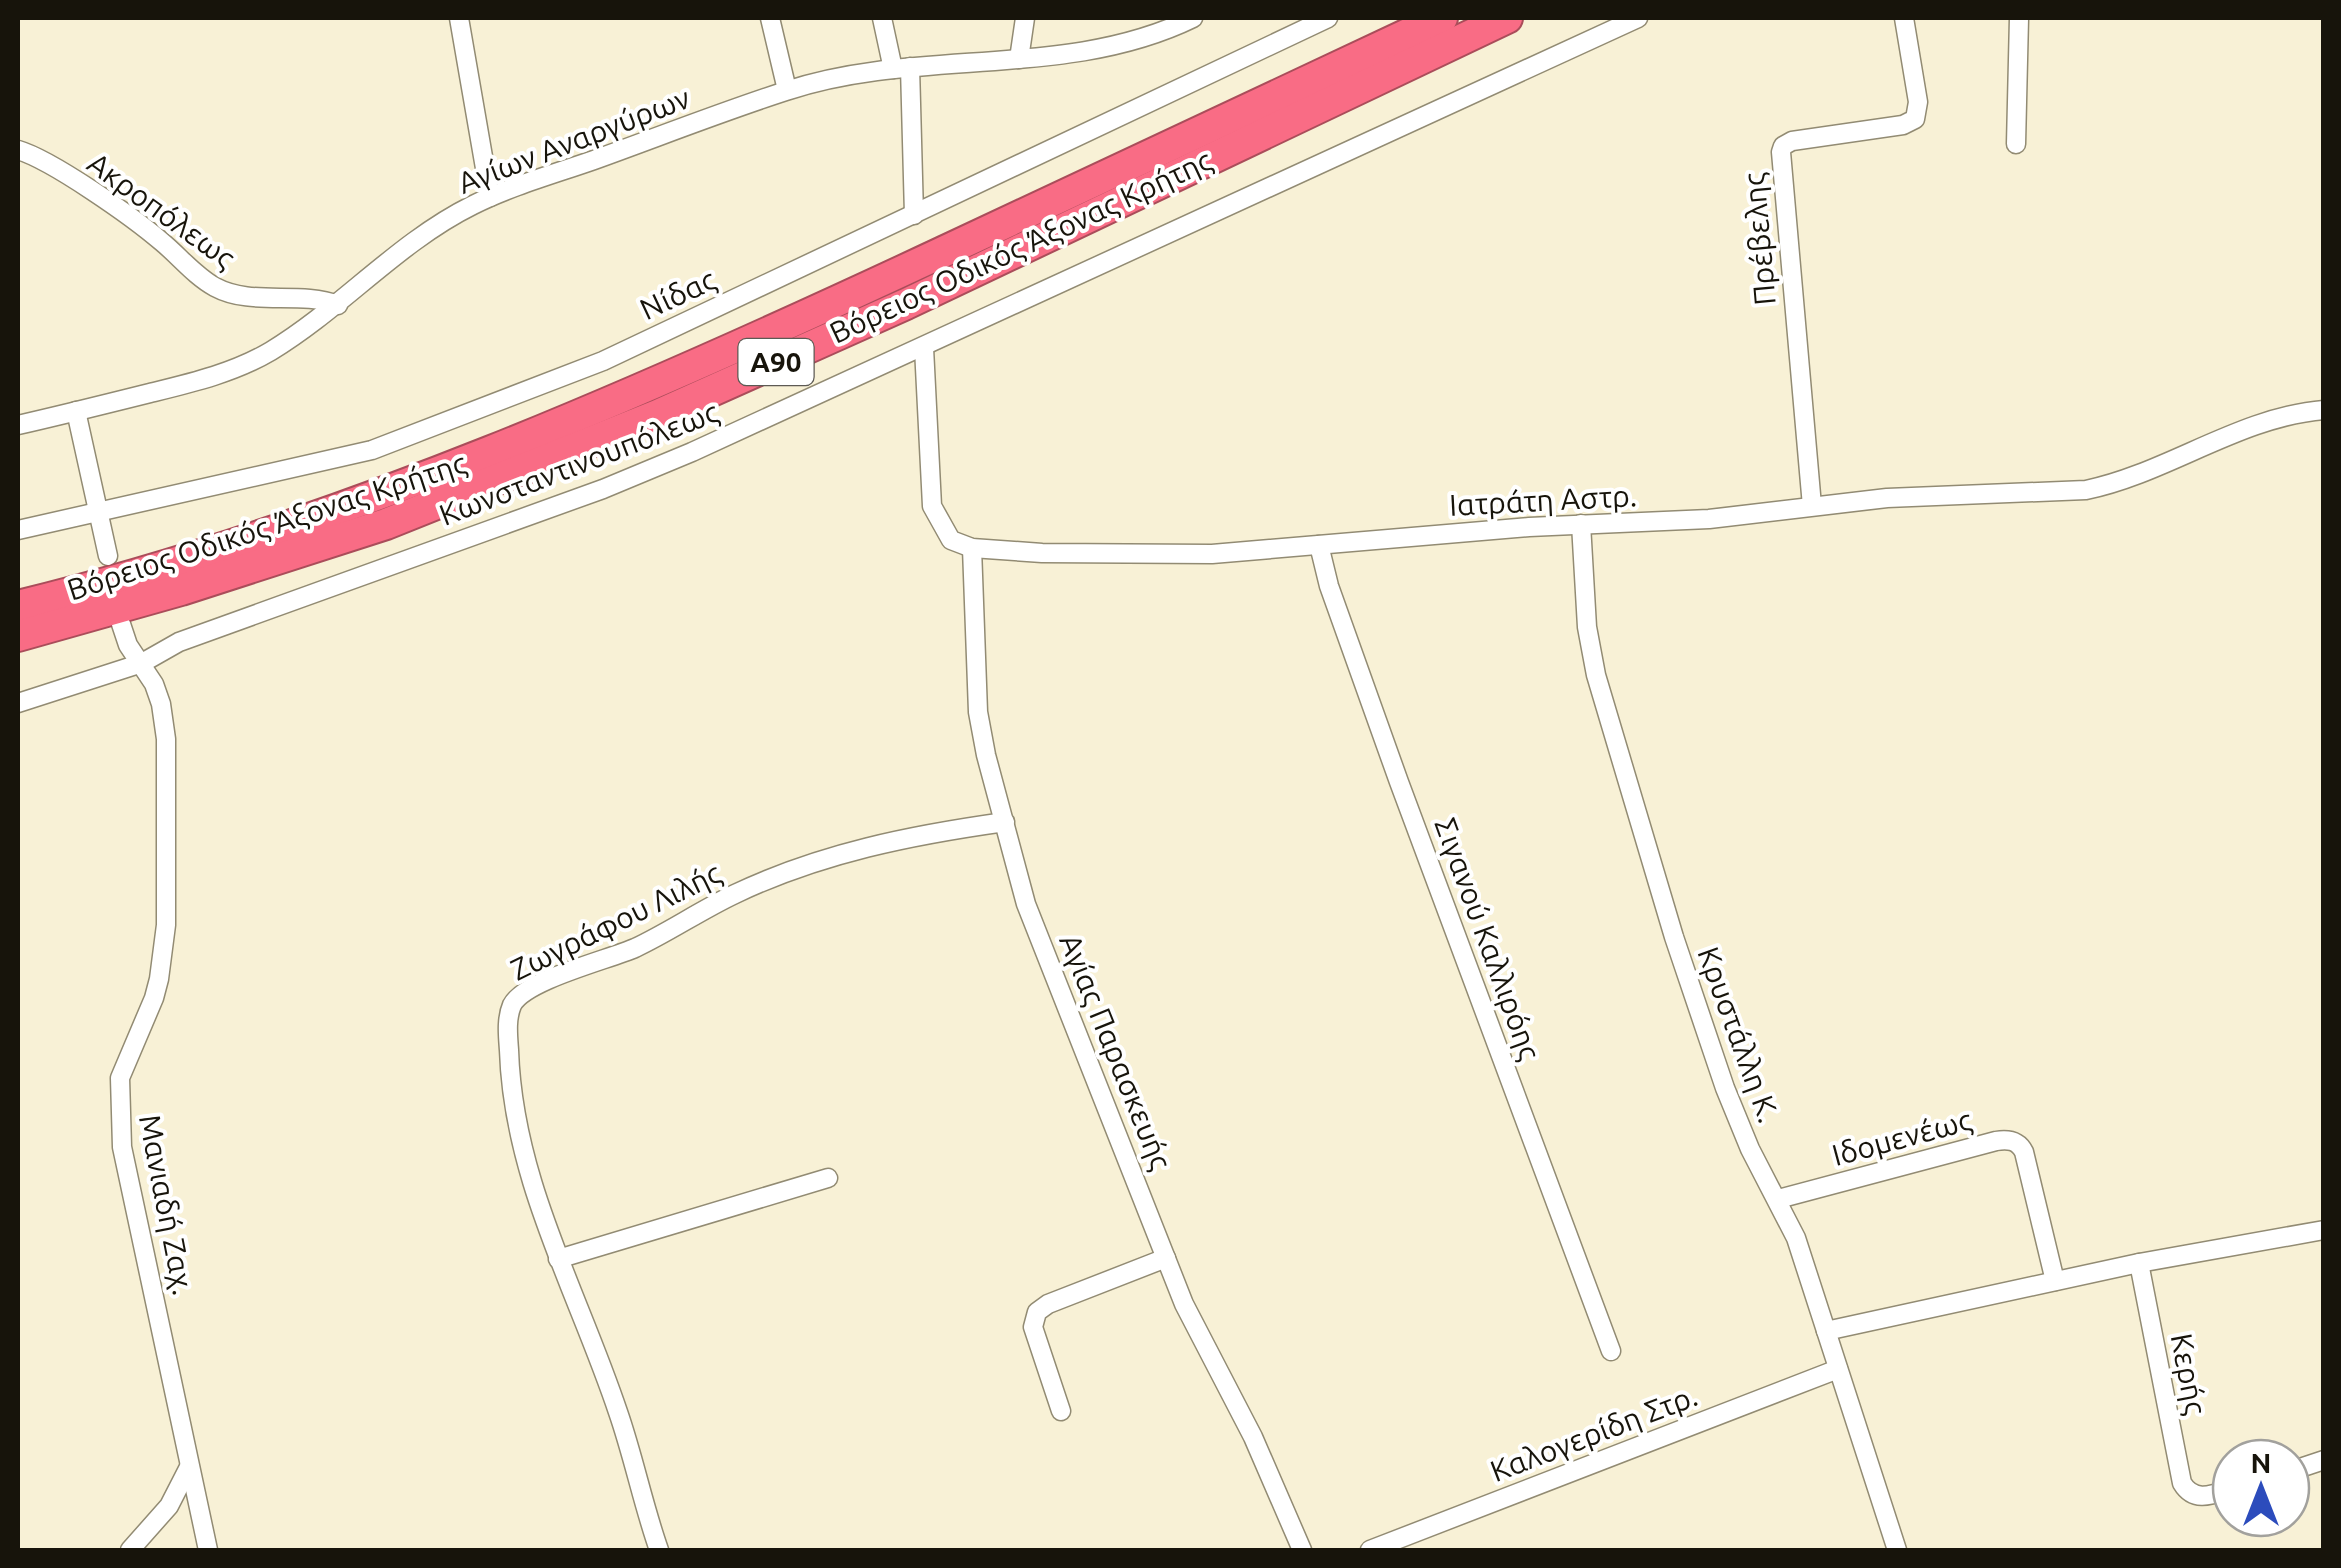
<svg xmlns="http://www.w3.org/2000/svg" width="2341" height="1568" viewBox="0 0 2341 1568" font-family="Ubuntu,sans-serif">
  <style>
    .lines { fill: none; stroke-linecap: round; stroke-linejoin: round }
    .minor-casing { stroke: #928b73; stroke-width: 21 }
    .motorway-casing { stroke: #aa4d5a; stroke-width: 34 }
    .minor { stroke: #fff; stroke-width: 18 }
    .motorway { stroke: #f96c85; stroke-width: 30 }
    .labels { text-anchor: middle; stroke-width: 8; stroke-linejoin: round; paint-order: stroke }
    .shield { fill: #fff; stroke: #5d5a54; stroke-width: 2.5 }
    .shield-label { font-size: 28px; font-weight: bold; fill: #17140b }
    .street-label { font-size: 30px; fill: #17140b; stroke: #fff }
  </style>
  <rect width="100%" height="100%" fill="#f8f1d6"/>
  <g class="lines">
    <!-- minor casing -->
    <g class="minor-casing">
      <g id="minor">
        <path d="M459 18 490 197"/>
        <path d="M770 18 787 90"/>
        <path d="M882 18 893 69"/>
        <path d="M1019 59 1025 18"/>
        <path d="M910 67 914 215"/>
        <path d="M2016 144 2019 18"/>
        <path d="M18 150C52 160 133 217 162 242 180 257 195 276 215 287 252 307 299 290 338 305"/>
        <path d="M924 348 932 506 951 540 972 548 1042 553 1212 554 1529 527 1709 519 1887 498 2086 490C2168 473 2239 417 2324 410"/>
        <path d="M76 411 108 556"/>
        <path d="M18 425C62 415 106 404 150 393 191 383 234 373 271 351 342 308 398 242 473 205 511 186 554 174 594 160 658 137 721 112 786 91 918 47 1066 80 1193 18"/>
        <path d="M1812 506 1781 152 1783 146 1792 141 1903 125 1915 119 1918 102 1904 18"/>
        <path d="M1581 524 1587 627 1596 675 1674 937 1725 1088 1750 1149 1796 1238 1897 1550"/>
        <path d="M18 530 372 450 603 361 1328 18"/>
        <path d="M1319 545 1329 586 1399 782 1611 1351"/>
        <path d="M972 548 978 712 986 755 1026 904 1184 1304 1253 1437 1302 1550"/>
        <path d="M121 624 128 645 154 684 161 704 166 739V925L159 979 154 998 120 1078 122 1147 208 1550"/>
        <path d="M18 703 142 663 179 642 603 489 692 452 1638 18"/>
        <path d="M1778 1199 1996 1141C2008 1139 2018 1140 2024 1152L2055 1281"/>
        <path d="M558 1259 828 1178"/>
        <path d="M2139 1263 2182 1483C2194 1503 2212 1495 2231 1489"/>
        <path d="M1826 1331 2139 1263 2324 1230"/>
        <path d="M1061 1411 1033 1327 1037 1312 1048 1304 1166 1258"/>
        <path d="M2291 1471 2324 1460"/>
        <path d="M130 1550 169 1506 189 1467"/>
        <path d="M659 1550C643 1505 634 1458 618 1412 578 1292 513 1180 509 1050 508 1036 506 1019 512 1005 525 980 607 960 635 948 669 932 701 910 735 894 821 853 912 835 1005 822"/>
        <path d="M1370 1550 1838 1369"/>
      </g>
    </g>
    <!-- motorway casing -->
    <g class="motorway-casing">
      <g id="motorway">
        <path d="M18 606C340 527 644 392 943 252 1110 174 1276 96 1442 18"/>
        <path d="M18 636 181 590 386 524 658 415 906 304 1507 18"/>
      </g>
    </g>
    <!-- minor -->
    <use href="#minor" class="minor"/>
    <!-- motorway -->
    <use href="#motorway" class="motorway"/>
  </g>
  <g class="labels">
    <!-- shield labels -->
    <rect class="shield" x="738.5" y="339" width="75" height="46" rx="8"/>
    <g class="shield-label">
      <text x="776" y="372">Α90</text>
    </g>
    <!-- street labels -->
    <g class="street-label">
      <text transform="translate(574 141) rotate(-21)" y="10">Αγίων Αναργύρων</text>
      <text transform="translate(161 211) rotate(36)" y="10">Ακροπόλεως</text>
      <text transform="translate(1760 239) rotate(-95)" y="10">Πρέβελης</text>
      <text transform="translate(1021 247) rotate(-25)" y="10">Βόρειος Οδικός Άξονας Κρήτης</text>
      <text transform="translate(678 295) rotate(-25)" y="10">Νίδας</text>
      <text transform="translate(579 464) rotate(-21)" y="10">Κωνσταντινουπόλεως</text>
      <text transform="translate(1543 501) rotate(-3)" y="10">Ιατράτη Αστρ.</text>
      <text transform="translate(267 527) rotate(-18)" y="10">Βόρειος Οδικός Άξονας Κρήτης</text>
      <text transform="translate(616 922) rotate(-26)" y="10">Ζωγράφου Λιλής</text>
      <text transform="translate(1487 939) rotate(70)" y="10">Σιγανού Καλλιρόης</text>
      <text transform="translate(1738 1035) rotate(70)" y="10">Κρυστάλλη Κ.</text>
      <text transform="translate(1115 1052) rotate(68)" y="10">Αγίας Παρασκευής</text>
      <text transform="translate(1902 1138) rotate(-15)" y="10">Ιδομενέως</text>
      <text transform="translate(166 1205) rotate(79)" y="10">Μανιαδή Ζαχ.</text>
      <text transform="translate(2188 1374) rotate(79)" y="10">Κερής</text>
      <text transform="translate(1594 1434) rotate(-21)" y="10">Καλογερίδη Στρ.</text>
    </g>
  </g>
  <!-- border -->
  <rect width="2341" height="1568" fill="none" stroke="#17140b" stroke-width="40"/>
  <!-- north arrow -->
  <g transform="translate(2261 1488)"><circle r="48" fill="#ffffff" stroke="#a2a19d" stroke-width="2.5"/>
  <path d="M0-8L18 38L0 25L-18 38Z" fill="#2c4cbc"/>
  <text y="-15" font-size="28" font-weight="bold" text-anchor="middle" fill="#17140b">N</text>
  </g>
</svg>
